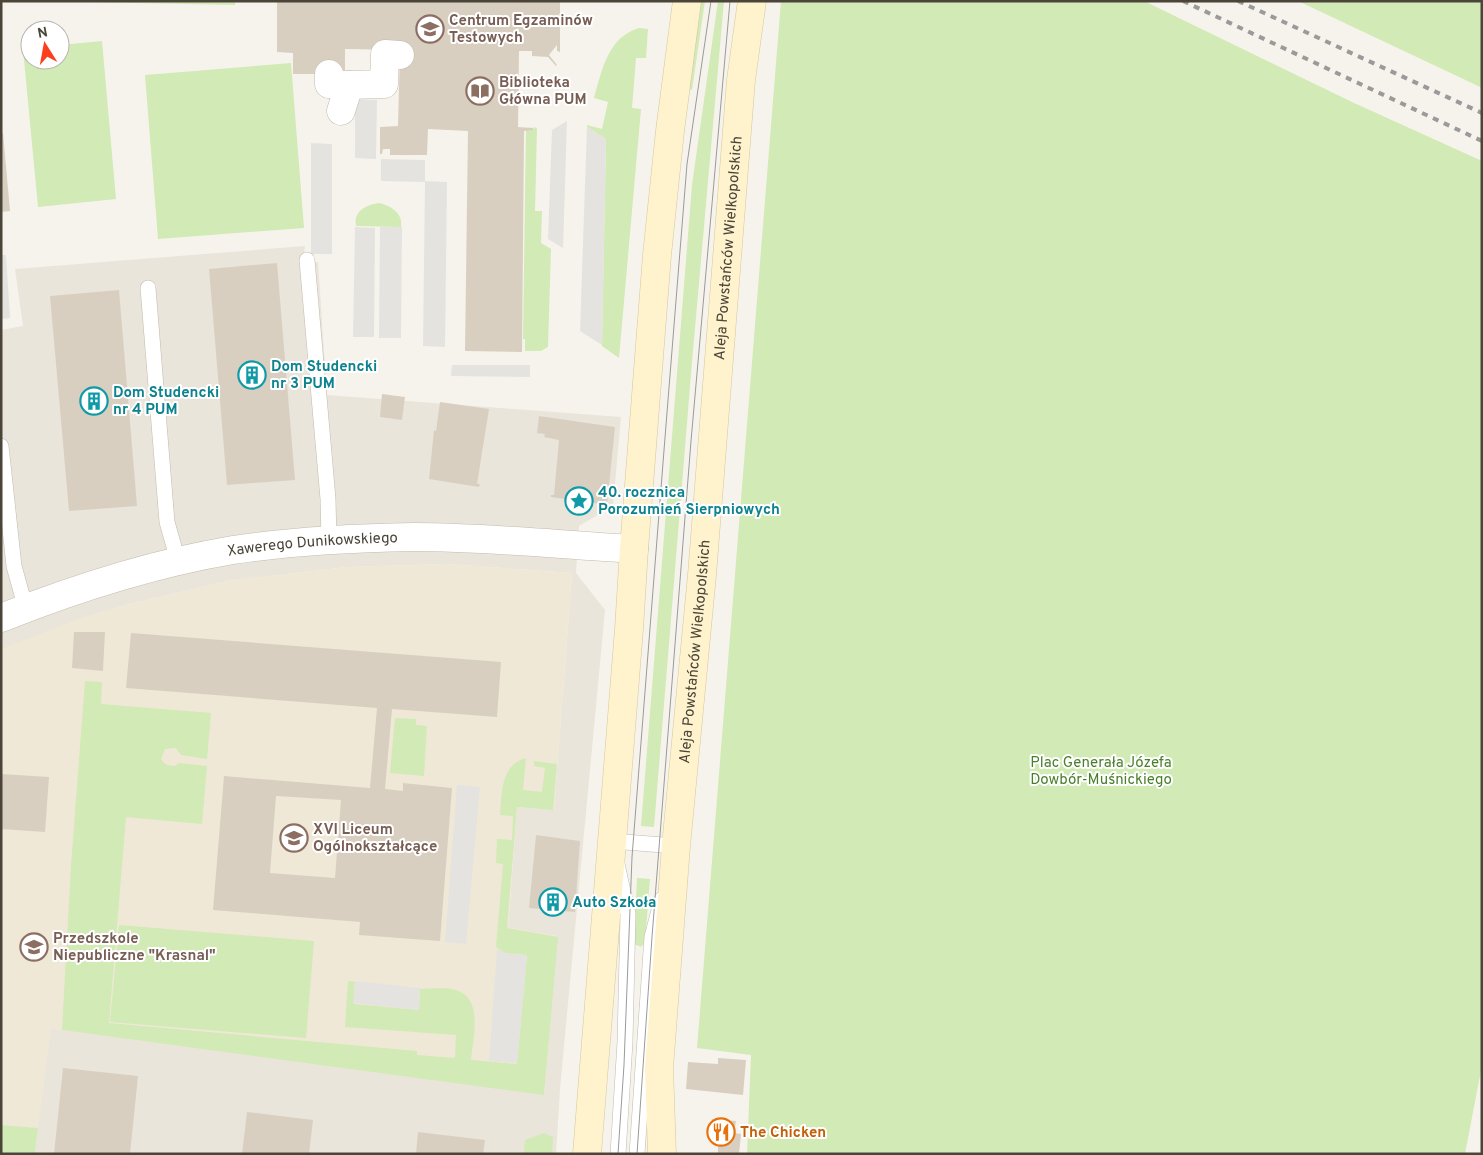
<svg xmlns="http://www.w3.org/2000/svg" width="1483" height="1155" viewBox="0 0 1483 1155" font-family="Overpass,sans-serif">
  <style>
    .residential { fill: #eae5da; fill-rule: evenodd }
    .education { fill: #efe8d6 }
    .green { fill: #d2eab5 }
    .parking { fill: #e5e3e0 }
    .building { fill: #d8cfc1; fill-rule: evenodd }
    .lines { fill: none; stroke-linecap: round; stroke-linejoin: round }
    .lane-casing { stroke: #c2bbae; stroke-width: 16 }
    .street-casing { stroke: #c2bbae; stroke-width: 29 }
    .secondary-casing { stroke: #d6c79b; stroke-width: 29 }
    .lane { stroke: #fff; stroke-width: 15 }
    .street { stroke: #fff; stroke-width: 28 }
    .secondary { stroke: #fff3cd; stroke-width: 28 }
    .tram { stroke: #9a9a9a; stroke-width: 1 }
    .rail { stroke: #9a9a9a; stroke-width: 4; stroke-dasharray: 6 6; stroke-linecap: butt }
    .labels { text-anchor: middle; stroke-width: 4; stroke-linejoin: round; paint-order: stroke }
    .education-label { font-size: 15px; font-weight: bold; fill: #785e54; stroke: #fff; text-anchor: start }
    .street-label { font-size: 15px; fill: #4b4439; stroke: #fff }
    .culture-label { font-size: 15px; font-weight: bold; fill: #0d838f; stroke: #fff; text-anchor: start }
    .park-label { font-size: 15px; fill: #4a7f2a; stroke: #fff }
    .food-label { font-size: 15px; font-weight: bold; fill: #c56008; stroke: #fff; text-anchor: start }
  </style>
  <rect width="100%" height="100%" fill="#f6f3ec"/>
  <!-- residential -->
  <path class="residential" d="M305 246 303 261 318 262 327 395 621 417 613 506 579 526 576 573 605 610 560 1089 556 1154H35L38 1128 1 1125V330L23 326 15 269ZM446 564 572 573 554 810 517 807 508 928 557 936 62 1030 118 607 227 581 347 567Z"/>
  <!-- education -->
  <path class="education" d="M446 564 572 573 554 810 517 807 508 927 557 936 545 1094 51 1029 38 1128 1 1125V649L84 617 118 607 227 581 347 567Z"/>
  <!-- green -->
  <g class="green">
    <path d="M35 1H235V5Z"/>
    <path d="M697 1H705L692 90 687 89Z"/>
    <path d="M718 1H724L692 362 654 827 641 826 692 185Z"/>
    <path d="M781 1H1144L1352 102 1482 161V1065L1465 1154H747L751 1055 697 1048Z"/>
    <path d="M1298 1H1482V88L1476 85Z"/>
    <path d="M639 28 648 29 646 58H636L632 108 641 109 619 358 602 346 606 139 587 127V125L602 129 608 102 594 98C602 70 608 37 639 28Z"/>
    <path d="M102 41 116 199 38 207 23 49 30 48V60H60V45Z"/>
    <path d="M291 63 304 228 158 239 145 75Z"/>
    <path d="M534 127 537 128 535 211H542L541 243 551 249 548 347 541 351H525V339H523L526 130H533Z"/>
    <path d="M379 203C391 206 403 213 401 227L356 226C353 211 366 205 379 203Z"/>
    <path d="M85 681 102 682 101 704 211 713 207 759 181 755 176 748 165 749 161 759C165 765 168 766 175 766L179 763 207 766 202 824 126 817 109 1023 417 1051V1055L455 1058 456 1035 345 1027 348 981 355 982 354 1004 419 1010 420 989C431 989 444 987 455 990 484 997 473 1038 471 1060L517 1064 527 955 505 953 496 947 503 864 496 863 497 839 512 840 513 816 500 815C502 793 500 765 526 758L523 790 542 792 545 768 534 766V761L557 764 553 810 517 807 507 928 558 937 544 1095 62 1030 71 866Z"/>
    <path d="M395 718 416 719V725L427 726 424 776 390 773Z"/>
    <path d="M637 878 650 879 645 942 641 947 634 944Z"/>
    <path d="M119 925 314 941 306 1038 110 1022Z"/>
    <path d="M1 1125 38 1128 35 1154H1Z"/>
    <path d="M544 1133 553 1137 552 1154H524L525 1140Z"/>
  </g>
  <!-- parking -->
  <g class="parking">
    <path d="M355 99 377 100 376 159 355 158Z"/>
    <path d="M567 121 563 248 548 239 552 130Z"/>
    <path d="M587 127 606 139 602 345 580 331Z"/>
    <path d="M311 143 332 144V254H311Z"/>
    <path d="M381 159 425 160V181L447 182 445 347 423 346 425 182 381 181Z"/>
    <path d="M355 227 375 228 374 337H353Z"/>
    <path d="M380 227H402L401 338H379Z"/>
    <path d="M1 255H6L10 318 1 319Z"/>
    <path d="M452 365H530V377L451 376Z"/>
    <path d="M457 785 480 787 466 944 445 942Z"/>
    <path d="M497 949 509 954 527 955 517 1063 489 1061Z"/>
    <path d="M355 981 420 988 419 1010 353 1003Z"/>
  </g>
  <!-- building -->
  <g class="building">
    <path d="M277 1H560V52L557 51V45L549 55 557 65 556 66 548 57 532 56V51H519L518 127 533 128V130L524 131 522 352 465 351 468 131 428 129 427 155H390V149H383L382 154H380V127L398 126 400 50 345 49V77L343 74H293V53L277 52Z"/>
    <path d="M1 133H3L10 211 1 212Z"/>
    <path d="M277 263 295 480 227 485 209 269Z"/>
    <path d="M119 290 137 506 69 511 50 296Z"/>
    <path d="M382 394 405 397 402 420 380 417Z"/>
    <path d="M440 402 489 409 477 484H480L479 487 429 479 434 430 436 431Z"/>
    <path d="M539 416 615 427 607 505 551 497V495H554L559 440 544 437 545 434 537 433Z"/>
    <path d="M74 632H105L103 671 72 668Z"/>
    <path d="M131 633 501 662 497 717 392 709 385 789 403 791V783L452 788 440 941 359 935 360 922 213 910 224 776 370 788 377 708 126 688ZM276 796 341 800 335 878 270 873Z"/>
    <path d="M1 774 49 777 45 832 1 829Z"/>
    <path d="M536 835 580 841 575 912 529 908Z"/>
    <path d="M718 1058 746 1060 743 1095 686 1089 688 1062 718 1064Z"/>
    <path d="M63 1068 138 1076 130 1154H54Z"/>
    <path d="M247 1112 313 1120 309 1154H242Z"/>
    <path d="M712 1119 736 1121 734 1133 741 1134 739 1154H718V1140H710Z"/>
    <path d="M418 1132 485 1140 483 1154H416Z"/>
  </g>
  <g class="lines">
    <!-- lane casing -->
    <g class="lane-casing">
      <g id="lane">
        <path d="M307 260 328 499 329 541"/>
        <path d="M148 288 167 522 178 561"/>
        <path d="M1 446 14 566 22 595 28 607"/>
        <path d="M618 1154 625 1042 628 914 612 841 676 846 674 853"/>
        <path d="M637 1154 652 937 662 899"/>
      </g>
    </g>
    <!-- street casing -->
    <g class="street-casing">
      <g id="street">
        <path d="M329 74V84L349 85 384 84 385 54 400 55"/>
        <path d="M341 111 349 85"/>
        <path id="s1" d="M1 618C74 589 156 563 233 550 293 541 354 538 414 537 487 537 561 545 634 549"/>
      </g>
    </g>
    <!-- secondary casing -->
    <g class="secondary-casing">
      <g id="secondary">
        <path d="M587 1154 629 629 634 549 657 255 670 131 687 1"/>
        <path id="s2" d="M662 1154 659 1068 676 846 702 575 741 80 752 1"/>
      </g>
    </g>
    <!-- lane -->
    <use href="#lane" class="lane"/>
    <!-- street -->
    <use href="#street" class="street"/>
    <!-- secondary -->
    <use href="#secondary" class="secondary"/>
    <!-- tram -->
    <g class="tram">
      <path d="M618 1154 624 1065 632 857 666 425 687 164 711 1"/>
      <path d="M637 1154 652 937 691 441 730 1"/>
    </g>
    <!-- rail -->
    <g class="rail">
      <path d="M1183 1 1482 141"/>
      <path d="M1238 1 1482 113"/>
    </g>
  </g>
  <!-- icons -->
  <defs>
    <g id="university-ring" transform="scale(1.4375)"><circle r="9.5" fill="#fff" stroke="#8d6e63" stroke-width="1.5"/><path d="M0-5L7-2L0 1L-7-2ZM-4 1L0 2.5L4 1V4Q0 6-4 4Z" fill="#8d6e63"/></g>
    <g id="library-ring" transform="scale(1.4375)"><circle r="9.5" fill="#fff" stroke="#8d6e63" stroke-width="1.5"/><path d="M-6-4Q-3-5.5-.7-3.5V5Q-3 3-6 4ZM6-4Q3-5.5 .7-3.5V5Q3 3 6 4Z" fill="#8d6e63"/></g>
    <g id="building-ring" transform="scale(1.4375)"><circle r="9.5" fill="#fff" stroke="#0f9aa8" stroke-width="1.5"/><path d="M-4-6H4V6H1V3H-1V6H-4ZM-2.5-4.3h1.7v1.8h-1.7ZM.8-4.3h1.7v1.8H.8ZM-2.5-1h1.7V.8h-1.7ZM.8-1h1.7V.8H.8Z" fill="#0f9aa8"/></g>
    <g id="sight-ring" transform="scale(1.4375)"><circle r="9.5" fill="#fff" stroke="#0f9aa8" stroke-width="1.5"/><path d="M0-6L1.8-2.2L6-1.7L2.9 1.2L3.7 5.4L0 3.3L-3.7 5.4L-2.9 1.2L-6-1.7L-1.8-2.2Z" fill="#0f9aa8"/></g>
    <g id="school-ring" transform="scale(1.4375)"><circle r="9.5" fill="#fff" stroke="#8d6e63" stroke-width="1.5"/><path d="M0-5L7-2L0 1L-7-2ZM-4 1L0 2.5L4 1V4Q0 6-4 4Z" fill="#8d6e63"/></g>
    <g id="restaurant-ring" transform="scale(1.4375)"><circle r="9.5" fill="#fff" stroke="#e8710a" stroke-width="1.5"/><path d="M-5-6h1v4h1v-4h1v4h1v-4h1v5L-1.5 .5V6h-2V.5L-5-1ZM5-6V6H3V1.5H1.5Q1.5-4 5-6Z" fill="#e8710a"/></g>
  </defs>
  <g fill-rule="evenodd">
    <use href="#university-ring" x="430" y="29"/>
    <use href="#library-ring" x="480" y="91"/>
    <use href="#building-ring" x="252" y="375"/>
    <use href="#building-ring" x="94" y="401"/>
    <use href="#sight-ring" x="579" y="501"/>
    <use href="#school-ring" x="294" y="838"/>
    <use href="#building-ring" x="553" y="902"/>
    <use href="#school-ring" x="34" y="947"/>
    <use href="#restaurant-ring" x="721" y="1132"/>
  </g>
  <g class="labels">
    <!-- education labels -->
    <g class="education-label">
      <text x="449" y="25">Centrum Egzaminów<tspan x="449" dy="17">Testowych</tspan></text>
      <text x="499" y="87">Biblioteka<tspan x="499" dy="17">Główna PUM</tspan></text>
      <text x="313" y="834">XVI Liceum<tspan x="313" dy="17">Ogólnokształcące</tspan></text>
      <text x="53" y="943">Przedszkole<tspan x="53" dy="17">Niepubliczne "Krasnal"</tspan></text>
    </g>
    <!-- street labels -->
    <g class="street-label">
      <text dy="5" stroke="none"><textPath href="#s2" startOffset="909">Aleja Powstańców Wielkopolskich</textPath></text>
      <text dy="5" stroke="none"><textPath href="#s1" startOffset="322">Xawerego Dunikowskiego</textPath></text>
      <text dy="5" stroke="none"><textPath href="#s2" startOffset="504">Aleja Powstańców Wielkopolskich</textPath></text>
    </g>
    <!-- culture labels -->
    <g class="culture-label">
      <text x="271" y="371">Dom Studencki<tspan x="271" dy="17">nr 3 PUM</tspan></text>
      <text x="113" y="397">Dom Studencki<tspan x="113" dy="17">nr 4 PUM</tspan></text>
      <text x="598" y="497">40. rocznica<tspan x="598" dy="17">Porozumień Sierpniowych</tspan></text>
      <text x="572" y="907">Auto Szkoła</text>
    </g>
    <!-- park labels -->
    <g class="park-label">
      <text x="1101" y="767">Plac Generała Józefa<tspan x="1101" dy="17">Dowbór-Muśnickiego</tspan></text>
    </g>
    <!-- food labels -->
    <g class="food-label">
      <text x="740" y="1137">The Chicken</text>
    </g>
  </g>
  <!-- border -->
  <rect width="1483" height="1155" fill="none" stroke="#4b4439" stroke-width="5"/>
  <!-- north arrow -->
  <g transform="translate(45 45) rotate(349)"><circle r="24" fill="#ffffff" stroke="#b7b4b0"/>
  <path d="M0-4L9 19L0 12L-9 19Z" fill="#fc3f1d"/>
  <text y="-8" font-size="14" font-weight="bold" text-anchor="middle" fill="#4b4439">N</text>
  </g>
</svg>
